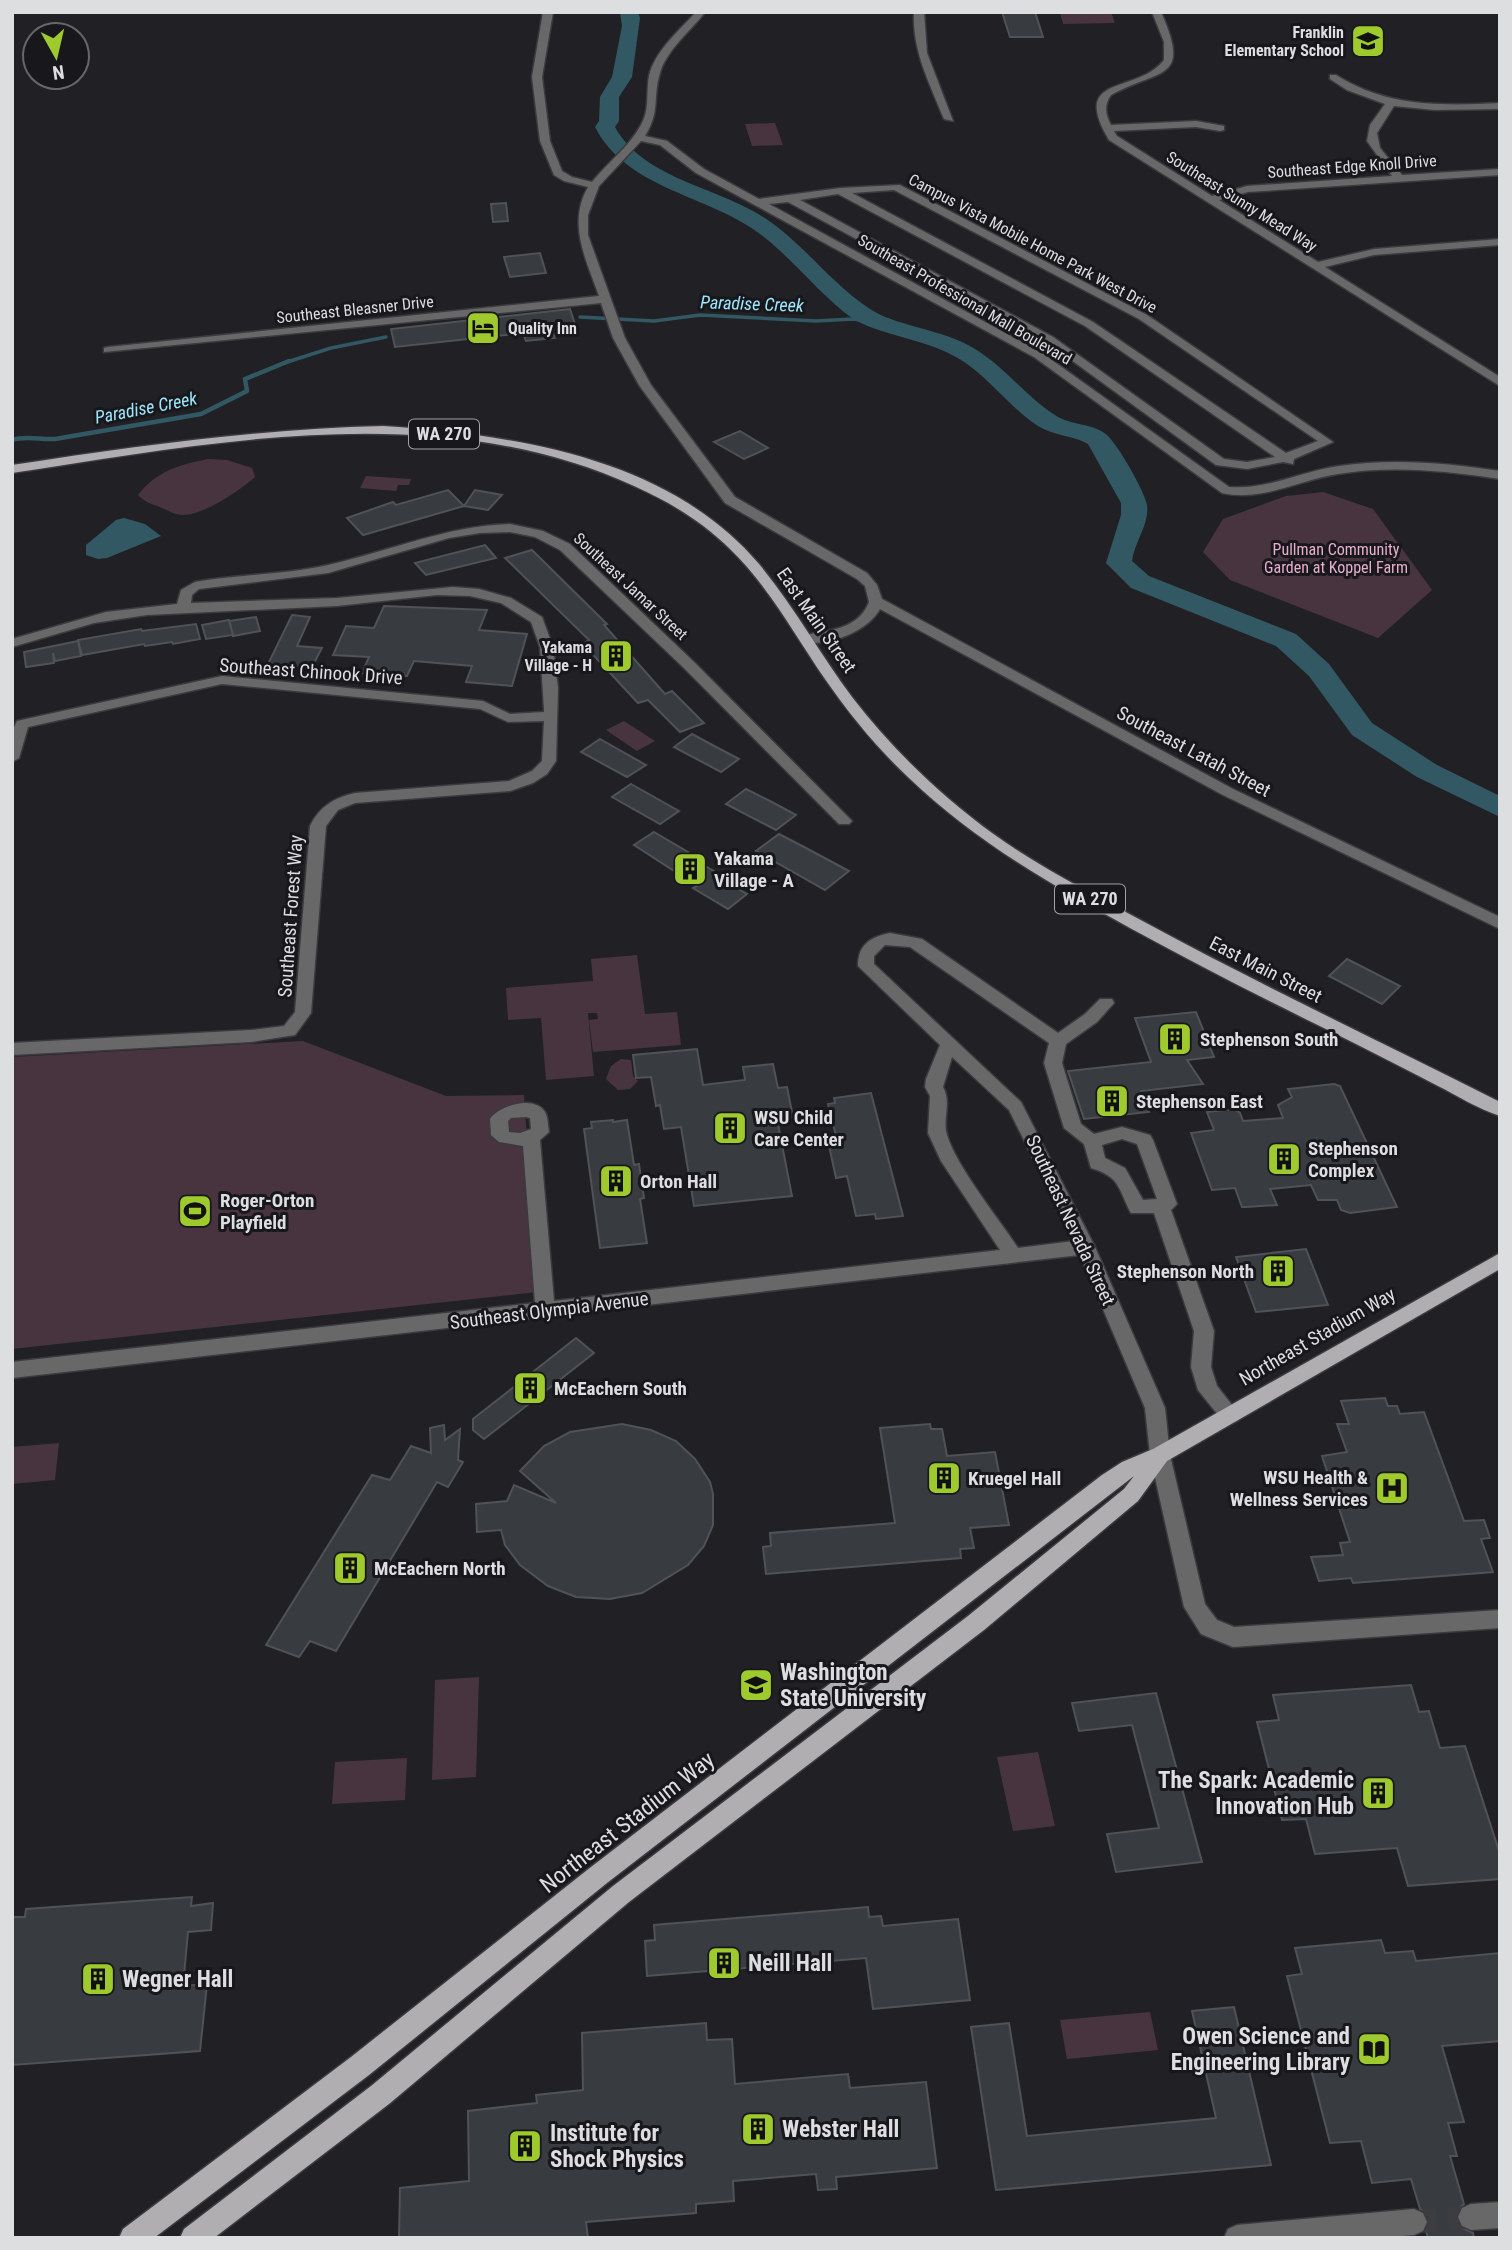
<svg xmlns="http://www.w3.org/2000/svg" width="1512" height="2250" viewBox="0 0 1512 2250" font-family="'Roboto Condensed',sans-serif">
  <style>
    .green { fill: #48343f }
    .water { fill: #315863 }
    .lines { fill: none; stroke-linecap: round; stroke-linejoin: round }
    .stream-far1 { stroke: #315863; stroke-width: 3.5 }
    .stream { stroke: #315863; stroke-width: 4.5 }
    .river { fill: #315863; fill-rule: evenodd }
    .building { fill: #383b3f; stroke: #4f5256; stroke-width: 2 }
    .minor-tunnel { stroke: #3d3d41; stroke-width: 23; stroke-dasharray: 23 11; stroke-linecap: butt }
    .minor-casing { stroke: #3b3b3f; stroke-width: 3 }
    .major-casing { stroke: #3b3b3f; stroke-width: 3 }
    .minor { fill: #696869; fill-rule: evenodd }
    .major { fill: #b1aeb2; fill-rule: evenodd }
    .labels { text-anchor: middle; stroke-width: 6; stroke-linejoin: round; paint-order: stroke }
    .far-poi-label { font-size: 16px; font-weight: bold; fill: #dddee0; stroke: #18181c; text-anchor: end }
    .far-street-label { font-size: 16px; fill: #dddee0; stroke: #18181c }
    .far-park-label { font-size: 16px; fill: #e7aece; stroke: #18181c }
    .far-water-label { font-size: 18px; font-style: italic; fill: #9de6fc; stroke: #18181c }
    .shield { fill: #18181c; stroke: #a2a3a5; stroke-width: 2 }
    .shield-label { font-size: 18px; font-weight: bold; fill: #dddee0 }
    .street-label { font-size: 19px; fill: #dddee0; stroke: #18181c }
    .poi-label { font-size: 19px; font-weight: bold; fill: #dddee0; stroke: #18181c; text-anchor: start }
    .near-poi-label { font-size: 23px; font-weight: bold; fill: #dddee0; stroke: #18181c; text-anchor: start }
    .near-street-label { font-size: 23px; fill: #dddee0; stroke: #18181c }
  </style>
  <rect width="100%" height="100%" fill="#212125"/>
  <!-- green -->
  <g class="green">
    <path d="M1111 12 1115 23 1063 24 1060 13Z"/>
    <path d="M775 123 783 145 752 146 745 124Z"/>
    <path d="M208 459 227 460 252 468 255 477C239 491 204 515 183 515 175 515 169 511 162 508 153 504 145 503 138 495 157 471 178 465 208 459Z"/>
    <path d="M366 476 411 479 409 485H398L396 491 360 488Z"/>
    <path d="M1323 492 1373 509 1432 590 1378 638 1230 580 1203 552 1223 519 1286 496Z"/>
    <path d="M624 721 655 741 637 751 606 730Z"/>
    <path d="M637 955 645 1014 677 1012 681 1045 593 1052 589 1020 598 1019 597 1013H588L594 1076 546 1080 541 1018 508 1020 506 988 593 981 591 959Z"/>
    <path d="M303 1041 446 1096 524 1095 537 1292 12 1349V1057Z"/>
    <path d="M621 1059 631 1060 633 1076 638 1081 630 1089 618 1090 606 1079 611 1066Z"/>
    <path d="M59 1443 55 1480 12 1484V1447Z"/>
    <path d="M479 1677 476 1777 432 1780 435 1680Z"/>
    <path d="M1038 1752 1055 1826 1013 1831 997 1757Z"/>
    <path d="M407 1758 405 1800 332 1804 335 1762Z"/>
    <path d="M1150 2012 1158 2050 1067 2059 1060 2020Z"/>
  </g>
  <!-- water -->
  <path class="water" d="M124 518 145 524 161 536 107 558 98 559 86 555V545L116 520Z"/>
  <g class="lines">
    <!-- stream-far1 -->
    <g class="stream-far1">
      <path d="M580 317 654 321 700 315 816 321 853 319 882 323"/>
      <path d="M284 363 331 348 386 337"/>
    </g>
    <!-- stream -->
    <path class="stream" d="M12 440C26 435 40 440 55 439L201 414 247 391 245 379 289 361"/>
    <!-- river -->
    <path class="river" d="M620 12H638L640 18 632 77 619 97V121L615 127C641 175 708 186 753 211 798 235 827 281 870 309 894 325 936 329 964 343 1000 360 1022 394 1055 415 1071 426 1095 423 1108 436 1119 447 1144 490 1147 505 1150 523 1134 543 1132 561L1149 576 1296 634 1329 664 1372 723 1437 765 1500 796V817L1417 777 1352 735 1309 676 1276 646 1131 588 1106 563 1121 515V503L1088 444C1072 435 1054 436 1038 426 1007 406 986 372 952 355 923 339 876 334 852 318 816 292 790 254 753 229 701 194 626 187 595 127L599 121 600 97 612 77 622 26Z"/>
  </g>
  <!-- building -->
  <g class="building">
    <path d="M1002 12H1035L1043 37H1010Z"/>
    <path d="M506 203 508 221 493 222 491 204Z"/>
    <path d="M540 253 546 273 510 277 504 257Z"/>
    <path d="M570 309 576 327 552 330 555 338 526 341 523 333 395 347 391 329Z"/>
    <path d="M740 431 768 448 744 459 714 442Z"/>
    <path d="M448 490 464 506 475 490 502 495 488 510 464 506 363 535 347 518 393 502 396 505Z"/>
    <path d="M485 545 496 558 426 575 415 563Z"/>
    <path d="M532 550 607 624 604 625 665 694 672 691 704 723 680 732 648 700 638 703 583 644 589 640 505 558Z"/>
    <path d="M384 606 487 610 479 630 527 634 512 686 466 682 472 666 414 661 407 676 362 673 369 657 333 655 346 626 374 628Z"/>
    <path d="M292 615 310 617 297 646 322 648 312 667 268 664Z"/>
    <path d="M256 617 260 631 233 636 229 621Z"/>
    <path d="M229 620 233 635 206 639 202 625Z"/>
    <path d="M196 624 200 639 173 644 172 642 145 646 144 644 82 655 78 640 141 629 142 631Z"/>
    <path d="M78 641 81 656 55 661 53 653 54 663 26 667 24 652Z"/>
    <path d="M692 734 718 748 739 759 721 772 674 747Z"/>
    <path d="M600 739 646 765 627 777 581 752Z"/>
    <path d="M631 784 679 811 660 824 612 797Z"/>
    <path d="M746 789 772 802 796 815 776 830 726 804Z"/>
    <path d="M654 832 688 852 685 854 717 873 713 875 747 894 728 909 693 888 697 886 634 845Z"/>
    <path d="M779 834 806 848 849 871 825 890 756 851Z"/>
    <path d="M1347 959 1400 986 1382 1004 1329 976Z"/>
    <path d="M1196 1012 1214 1057 1187 1060 1203 1084 1141 1091 1149 1112 1084 1119 1068 1071 1151 1062 1135 1018Z"/>
    <path d="M697 1049 703 1085 745 1080 743 1067 773 1064 778 1088 787 1087 793 1117 777 1119 792 1196 694 1206 681 1127 664 1129 660 1105 656 1106 651 1077 636 1078 633 1055Z"/>
    <path d="M1334 1084 1340 1086 1397 1207 1350 1213 1341 1210 1337 1200H1318L1311 1185 1270 1189 1277 1205 1246 1207H1242L1235 1188 1212 1190 1191 1133 1214 1130 1207 1112 1234 1109 1240 1113 1243 1121 1283 1118 1278 1105 1292 1097 1288 1089Z"/>
    <path d="M871 1093 903 1216 876 1219 875 1214 856 1216 847 1176 836 1178 828 1141 837 1140 828 1104 835 1103 834 1098Z"/>
    <path d="M613 1120V1122L627 1120 634 1165 639 1164 644 1198 640 1199 647 1243 600 1248 584 1129 592 1128 591 1122Z"/>
    <path d="M1306 1249 1328 1305 1256 1312 1236 1257Z"/>
    <path d="M576 1338 594 1353 484 1439 473 1430V1419Z"/>
    <path d="M1385 1398 1388 1406H1397L1400 1414 1424 1412 1464 1521 1484 1520 1490 1538 1481 1539 1493 1572 1353 1583 1351 1578 1319 1581 1311 1557 1343 1555 1340 1543 1350 1542 1322 1456 1347 1452 1337 1424H1349L1341 1401Z"/>
    <path d="M622 1424 651 1430 676 1441 695 1459 710 1482 713 1494V1525L704 1546 688 1565 642 1593 610 1599 576 1597 548 1586 520 1565 505 1545 501 1530 477 1532 476 1504 507 1501 514 1485 556 1503 520 1471 544 1446 570 1432Z"/>
    <path d="M930 1424 931 1429H942L947 1456 995 1452 1009 1525 970 1528 974 1548 960 1549 961 1558 766 1574 763 1547 771 1546 770 1533 895 1523 880 1428Z"/>
    <path d="M444 1425 445 1440 460 1429 458 1460 463 1462 448 1487 437 1482 336 1651 310 1641 299 1657 266 1645 372 1475 390 1480 411 1446 431 1453 430 1428Z"/>
    <path d="M1411 1685 1419 1712 1429 1711 1440 1748 1465 1746 1500 1854V1879L1408 1886 1397 1848 1315 1854 1306 1819 1282 1820 1257 1722 1279 1720 1273 1695Z"/>
    <path d="M1156 1693 1202 1862 1116 1872 1107 1834 1159 1828 1132 1725 1079 1731 1072 1703Z"/>
    <path d="M192 1897 191 1906 213 1903 211 1930 188 1932 183 1986 207 1984 200 2051 12 2065V1917H25L26 1909Z"/>
    <path d="M868 1907 869 1917 881 1916 883 1926 958 1919 970 2000 873 2009 866 1958 647 1976 645 1941 655 1940 654 1925Z"/>
    <path d="M1381 1940 1385 1953 1413 1951 1416 1961 1500 1953V2041L1442 2046 1464 2122 1448 2123 1457 2156H1450L1464 2204 1460 2207 1456 2218 1460 2227 1473 2233 1474 2238H1428L1426 2231 1429 2221 1425 2212 1420 2209 1411 2179 1372 2183 1361 2141 1330 2143 1287 1976 1302 1974 1295 1948Z"/>
    <path d="M1234 2007 1271 2165 996 2190 971 2027 1009 2023 1027 2136 1216 2118 1192 2011Z"/>
    <path d="M706 2023 707 2040 732 2039 735 2084 848 2074 850 2088 926 2082 937 2168 836 2177 837 2189 818 2190 816 2174 733 2181 734 2201 696 2204V2213L586 2222 588 2238H399L400 2188 469 2181 468 2111 537 2103 536 2095 583 2090 582 2033Z"/>
  </g>
  <g class="lines">
    <!-- minor-tunnel -->
    <path class="minor-tunnel" d="M1414 2222 1471 2217"/>
    <!-- minor casing -->
    <g class="minor-casing">
      <g id="minor">
        <path d="M543 12H553L542 77 550 141 562 171 572 177 592 182C608 162 629 147 641 125 651 108 645 89 650 72 658 48 680 30 696 12H705C690 32 667 49 660 73 652 99 661 110 645 136L667 141 704 169 759 199 840 188 900 185 1147 315 1333 442 1294 459 1293 464 1283 462 1247 469 1216 465 1045 341 788 202 769 204 1042 353 1229 487C1268 490 1302 471 1339 466 1393 458 1447 463 1500 471V479C1446 471 1392 465 1338 474 1299 480 1262 502 1222 493L1034 357 696 173 660 145 641 141 599 186 588 215V235L625 338 651 385 735 497 867 573 877 585 882 599 1233 789 1500 917V929L1223 795 880 609C867 632 828 647 801 642V636C826 630 858 631 869 602L865 586 857 579 725 503 639 385 613 338 601 303 104 352V348L108 347 599 296C586 259 567 224 588 187L564 181 554 175 540 141 532 77ZM894 190 1139 319 1318 441 1286 453 1093 322 852 193ZM838 194 1085 326 1275 457 1247 462 1224 459 1053 337 800 200Z"/>
        <path d="M914 12H924L927 53 953 121 944 119C930 84 912 51 914 12Z"/>
        <path d="M1152 12H1161C1192 82 1160 68 1111 95 1104 105 1105 114 1111 125L1196 121 1224 126V130L1220 131 1196 127 1114 131 1117 136 1212 196 1247 186 1392 176 1367 141 1370 125 1385 104 1347 90 1330 79V75H1336C1386 107 1442 106 1500 103V109L1435 110 1394 106 1377 133 1380 148 1402 175 1500 169V175L1248 192 1219 200 1318 262 1374 249 1500 239V245L1374 255 1325 267 1500 377V386L1109 140C1069 73 1137 95 1164 60V42Z"/>
        <path d="M510 524 543 531 570 544 694 662 849 818 852 821 849 824H839L684 668 560 550 535 537 510 532 480 533 449 538 328 573 199 589 192 595 191 603 337 598 453 587 479 589 511 598 542 617 553 647 558 688 556 761 547 774 533 783 510 791 355 803 338 810 326 826 311 1013 295 1035 251 1042 12 1055V1043L251 1030 284 1026 295 1012 310 826C320 806 334 798 355 793L509 781 532 771 542 761 544 721 508 722 480 709 222 684 28 727 19 758 12 762V732L17 721 222 676 483 701 510 714 544 712V709L540 647 531 622 501 603 470 596 437 595 337 606 147 615 94 623 12 647V639L106 612 177 604 181 590 195 582C239 574 284 575 328 565 390 551 446 526 510 524Z"/>
        <path d="M890 933 922 939 1058 1033 1085 1014 1100 999H1112L1114 1003 1097 1022 1066 1044 1062 1063 1081 1124 1094 1134 1122 1127 1150 1135 1153 1140 1177 1204 1171 1210 1214 1331 1211 1367 1217 1386 1240 1415 1237 1421 1230 1423 1223 1421 1198 1390 1191 1367 1194 1331 1154 1213H1131C1118 1189 1121 1177 1091 1168L1084 1144 1064 1128 1044 1063 1049 1043 910 947 885 945 874 956V964L1021 1102 1095 1247 1165 1408 1170 1455 1205 1604 1217 1620 1234 1627 1500 1610V1628L1233 1647 1201 1634 1184 1607 1150 1455 1145 1408 1080 1255 12 1378V1362L535 1303 523 1146 499 1142 491 1135 490 1119C499 1105 537 1094 546 1114 548 1119 548 1127 549 1132L540 1140 554 1301 1000 1250 941 1161 928 1133 930 1096 925 1087 926 1079 940 1045 858 966C858 945 870 937 890 933ZM952 1057 1009 1110 1074 1241 1018 1248C999 1219 956 1166 947 1135 942 1119 952 1103 943 1087ZM526 1117 530 1118 531 1129 520 1133 509 1132 508 1121 511 1118ZM1122 1139 1137 1144 1157 1199 1143 1200 1125 1168 1105 1158 1102 1145Z"/>
        <path d="M1500 2202V2228L1471 2230 1462 2226 1458 2217 1462 2208 1471 2204Z"/>
        <path d="M1414 2209 1423 2213 1427 2222 1423 2231 1414 2235 1382 2238H1224L1228 2229 1237 2225Z"/>
      </g>
    </g>
    <!-- major casing -->
    <g class="major-casing">
      <g id="major">
        <path d="M383 426C515 435 668 457 759 564 794 606 820 654 852 697 892 749 940 795 992 833 1042 869 1097 896 1150 925 1265 987 1383 1043 1500 1102V1116C1478 1109 1458 1096 1438 1086 1402 1067 1366 1049 1330 1031 1262 998 1196 964 1130 928 1050 884 975 841 909 778 877 748 850 715 825 679 794 634 768 585 728 547 701 521 668 501 634 486 439 397 216 442 12 473V465C136 446 258 429 383 426Z"/>
        <path d="M1500 1253V1269L1167 1461 1138 1501 984 1630 629 1902 389 2104 214 2238H180L184 2229 371 2086 613 1886 968 1616 1124 1489 1134 1476 607 1883 369 2075 154 2238H119L123 2229 351 2057 591 1867 1102 1475 1122 1462 1153 1449Z"/>
      </g>
    </g>
    <!-- minor -->
    <use href="#minor" class="minor"/>
    <!-- major -->
    <use href="#major" class="major"/>
  </g>
  <!-- icons -->
  <defs>
    <g id="school-square" transform="scale(1.75)"><rect x="-9" y="-9" width="18" height="18" rx="4" fill="#9fca2e" stroke="#18181c"/><path d="M0-5L7-2L0 1L-7-2ZM-4 1L0 2.5L4 1V4Q0 6-4 4Z" fill="#111"/></g>
    <g id="hotel-square" transform="scale(1.75)"><rect x="-9" y="-9" width="18" height="18" rx="4" fill="#9fca2e" stroke="#18181c"/><path d="M-6-4.5h1.5V1H6V5H4.5V3h-9V5H-6ZM-4 0a1.8 1.8 0 1 1 3.6 0ZM.5 0V-2.5h3Q6-2.5 6 0Z" fill="#111"/></g>
    <g id="building-square" transform="scale(1.75)"><rect x="-9" y="-9" width="18" height="18" rx="4" fill="#9fca2e" stroke="#18181c"/><path d="M-4-6H4V6H1V3H-1V6H-4ZM-2.5-4.3h1.7v1.8h-1.7ZM.8-4.3h1.7v1.8H.8ZM-2.5-1h1.7V.8h-1.7ZM.8-1h1.7V.8H.8Z" fill="#111"/></g>
    <g id="stadium-square" transform="scale(1.75)"><rect x="-9" y="-9" width="18" height="18" rx="4" fill="#9fca2e" stroke="#18181c"/><path d="M0-5a6.5 5 0 1 0 0 10a6.5 5 0 1 0 0-10ZM-3.5-1.8h7v3.6h-7Z" fill="#111"/></g>
    <g id="hospital-square" transform="scale(1.75)"><rect x="-9" y="-9" width="18" height="18" rx="4" fill="#9fca2e" stroke="#18181c"/><path d="M-5-5h3v3.5h4V-5h3V5h-3V1.5h-4V5h-3Z" fill="#111"/></g>
    <g id="university-square" transform="scale(1.75)"><rect x="-9" y="-9" width="18" height="18" rx="4" fill="#9fca2e" stroke="#18181c"/><path d="M0-5L7-2L0 1L-7-2ZM-4 1L0 2.5L4 1V4Q0 6-4 4Z" fill="#111"/></g>
    <g id="library-square" transform="scale(1.75)"><rect x="-9" y="-9" width="18" height="18" rx="4" fill="#9fca2e" stroke="#18181c"/><path d="M-6-4Q-3-5.5-.7-3.5V5Q-3 3-6 4ZM6-4Q3-5.5 .7-3.5V5Q3 3 6 4Z" fill="#111"/></g>
  </defs>
  <g fill-rule="evenodd">
    <use href="#school-square" x="1368" y="41"/>
    <use href="#hotel-square" x="483" y="328"/>
    <use href="#building-square" x="616" y="656"/>
    <use href="#building-square" x="690" y="869"/>
    <use href="#building-square" x="1175" y="1039"/>
    <use href="#building-square" x="1112" y="1101"/>
    <use href="#building-square" x="730" y="1128"/>
    <use href="#building-square" x="1284" y="1159"/>
    <use href="#building-square" x="616" y="1181"/>
    <use href="#stadium-square" x="195" y="1211"/>
    <use href="#building-square" x="1278" y="1271"/>
    <use href="#building-square" x="530" y="1388"/>
    <use href="#building-square" x="944" y="1478"/>
    <use href="#hospital-square" x="1392" y="1488"/>
    <use href="#building-square" x="350" y="1568"/>
    <use href="#university-square" x="756" y="1685"/>
    <use href="#building-square" x="1378" y="1793"/>
    <use href="#building-square" x="724" y="1963"/>
    <use href="#building-square" x="98" y="1979"/>
    <use href="#library-square" x="1374" y="2049"/>
    <use href="#building-square" x="758" y="2129"/>
    <use href="#building-square" x="525" y="2146"/>
  </g>
  <g class="labels">
    <!-- far-poi labels -->
    <g class="far-poi-label">
      <text x="1344" y="38">Franklin<tspan x="1344" dy="18">Elementary School</tspan></text>
      <text x="508" y="334" text-anchor="start">Quality Inn</text>
      <text x="592" y="653">Yakama<tspan x="592" dy="18">Village - H</tspan></text>
    </g>
    <!-- far-street labels -->
    <g class="far-street-label">
      <text transform="translate(1352 166) rotate(-4)" y="6">Southeast Edge Knoll Drive</text>
      <text transform="translate(1242 201) rotate(32)" y="6">Southeast Sunny Mead Way</text>
      <text transform="translate(1033 243) rotate(28)" y="6">Campus Vista Mobile Home Park West Drive</text>
      <text transform="translate(965 299) rotate(30)" y="6">Southeast Professional Mall Boulevard</text>
      <text transform="translate(355 309) rotate(-6)" y="6">Southeast Bleasner Drive</text>
      <text transform="translate(631 586) rotate(43)" y="6">Southeast Jamar Street</text>
    </g>
    <!-- far-park labels -->
    <g class="far-park-label">
      <text x="1336" y="555">Pullman Community<tspan x="1336" dy="18">Garden at Koppel Farm</tspan></text>
    </g>
    <!-- far-water labels -->
    <g class="far-water-label">
      <text transform="translate(752 304) rotate(2)" y="6">Paradise Creek</text>
      <text transform="translate(146 408) rotate(-11)" y="6">Paradise Creek</text>
    </g>
    <!-- shield labels -->
    <g class="shield">
      <rect x="409" y="419.5" width="70" height="29" rx="5"/>
      <rect x="1055" y="884.5" width="70" height="29" rx="5"/>
    </g>
    <g class="shield-label">
      <text x="444" y="440">WA 270</text>
      <text x="1090" y="905">WA 270</text>
    </g>
    <!-- street labels -->
    <g class="street-label">
      <text transform="translate(817 620) rotate(55)" y="7">East Main Street</text>
      <text transform="translate(311 671) rotate(4)" y="7">Southeast Chinook Drive</text>
      <text transform="translate(1194 751) rotate(28)" y="7">Southeast Latah Street</text>
      <text transform="translate(290 916) rotate(-86)" y="7">Southeast Forest Way</text>
      <text transform="translate(1266 969) rotate(27)" y="7">East Main Street</text>
      <text transform="translate(1071 1220) rotate(65)" y="7">Southeast Nevada Street</text>
      <text transform="translate(549 1310) rotate(-7)" y="7">Southeast Olympia Avenue</text>
      <text transform="translate(1317 1336) rotate(-30)" y="7">Northeast Stadium Way</text>
    </g>
    <!-- poi labels -->
    <g class="poi-label">
      <text x="714" y="865">Yakama<tspan x="714" dy="22">Village - A</tspan></text>
      <text x="1200" y="1046">Stephenson South</text>
      <text x="1136" y="1108">Stephenson East</text>
      <text x="754" y="1124">WSU Child<tspan x="754" dy="22">Care Center</tspan></text>
      <text x="1308" y="1155">Stephenson<tspan x="1308" dy="22">Complex</tspan></text>
      <text x="640" y="1188">Orton Hall</text>
      <text x="220" y="1207">Roger-Orton<tspan x="220" dy="22">Playfield</tspan></text>
      <text x="1254" y="1278" text-anchor="end">Stephenson North</text>
      <text x="554" y="1395">McEachern South</text>
      <text x="1368" y="1484" text-anchor="end">WSU Health &amp;<tspan x="1368" dy="22">Wellness Services</tspan></text>
      <text x="968" y="1485">Kruegel Hall</text>
      <text x="374" y="1575">McEachern North</text>
    </g>
    <!-- near-poi labels -->
    <g class="near-poi-label">
      <text x="780" y="1680">Washington<tspan x="780" dy="26">State University</tspan></text>
      <text x="1354" y="1788" text-anchor="end">The Spark: Academic<tspan x="1354" dy="26">Innovation Hub</tspan></text>
      <text x="748" y="1971">Neill Hall</text>
      <text x="122" y="1987">Wegner Hall</text>
      <text x="1350" y="2044" text-anchor="end">Owen Science and<tspan x="1350" dy="26">Engineering Library</tspan></text>
      <text x="782" y="2137">Webster Hall</text>
      <text x="550" y="2141">Institute for<tspan x="550" dy="26">Shock Physics</tspan></text>
    </g>
    <!-- near-street labels -->
    <g class="near-street-label">
      <text transform="translate(627 1822) rotate(-38)" y="8">Northeast Stadium Way</text>
    </g>
  </g>
  <!-- border -->
  <rect width="1512" height="2250" fill="none" stroke="#dddee0" stroke-width="28"/>
  <!-- north arrow -->
  <g transform="translate(56 56) rotate(172)"><circle r="33" fill="#18181c" stroke="#67676a" stroke-width="2"/>
  <path d="M0-5L12 26L0 18L-12 26Z" fill="#9fca2e"/>
  <text y="-10" font-size="19" font-weight="bold" text-anchor="middle" fill="#dddee0">N</text>
  </g>
</svg>
